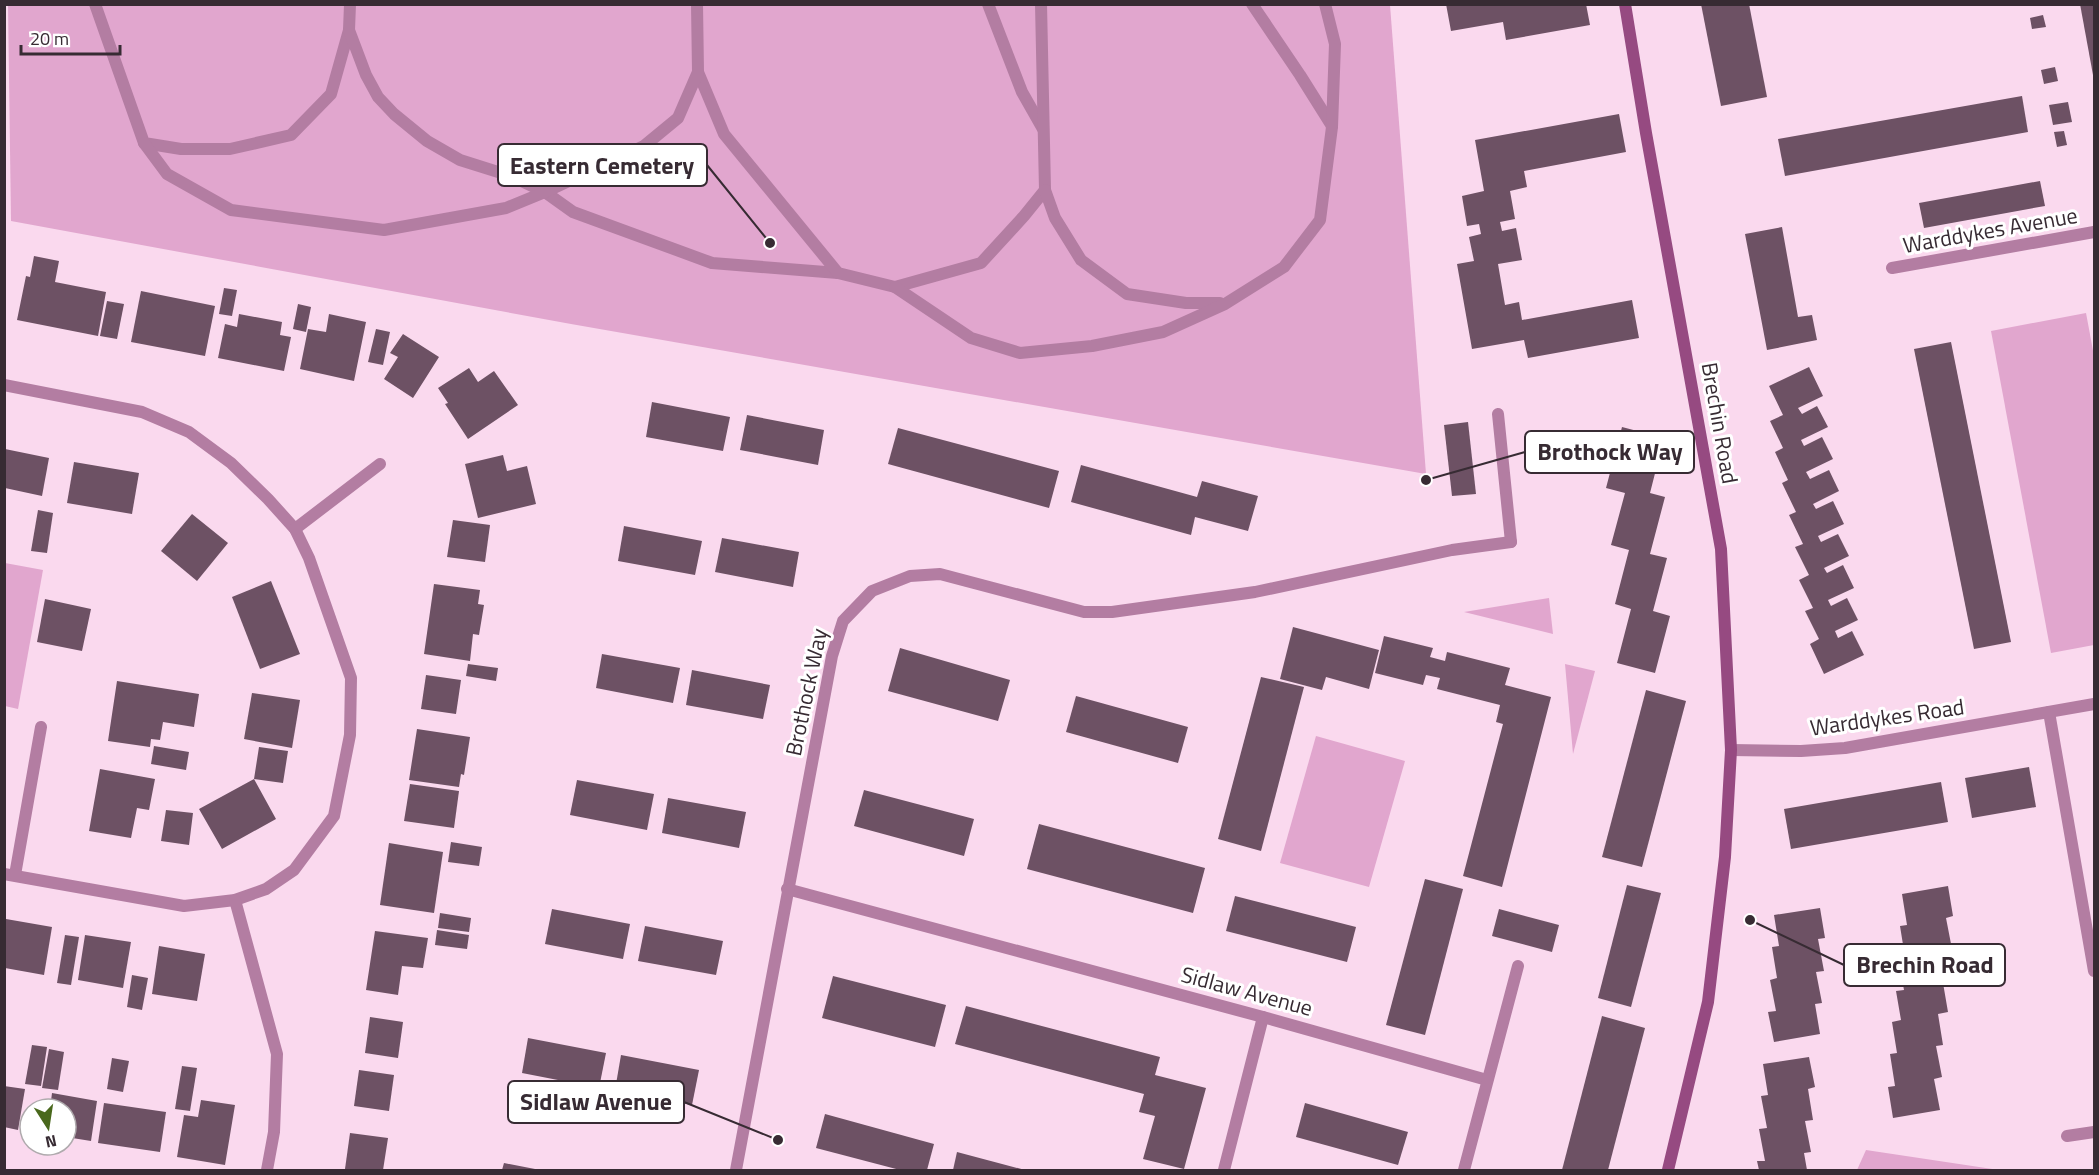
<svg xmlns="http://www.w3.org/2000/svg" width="2099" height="1175" viewBox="0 0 2099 1175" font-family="'Titillium Web',sans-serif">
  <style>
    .green { fill: #e1a6ce }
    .building { fill: #6d5164 }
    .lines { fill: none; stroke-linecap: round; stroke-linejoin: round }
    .lane { stroke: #b37da2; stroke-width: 12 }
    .street { stroke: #b37da2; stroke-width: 12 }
    .secondary { stroke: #964a81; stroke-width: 12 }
    .labels { text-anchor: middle; stroke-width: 6; stroke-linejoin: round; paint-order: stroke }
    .street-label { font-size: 22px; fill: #372b33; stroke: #fff }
    .leader { fill: none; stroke: #372b33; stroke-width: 2 }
    .callout-dot { fill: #372b33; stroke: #fff; stroke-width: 2 }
    .callout { fill: #fff; stroke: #372b33; stroke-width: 2 }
    .callout-label { font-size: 24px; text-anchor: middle; font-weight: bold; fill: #372b33 }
  </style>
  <rect width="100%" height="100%" fill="#fad9ee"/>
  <!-- green -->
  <g class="green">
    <path d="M8 5H1390L1426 474 571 324 11 221Z"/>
    <path d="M2086 313 2094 356V645L2051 653 1991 331Z"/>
    <path d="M5 563 43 570 18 709 5 706Z"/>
    <path d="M1549 598 1553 634 1464 612Z"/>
    <path d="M1565 664 1595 671 1573 754Z"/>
    <path d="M1316 736 1405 761 1369 887 1280 863Z"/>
    <path d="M1866 1150 1999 1170H1857Z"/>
  </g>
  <!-- building -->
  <g class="building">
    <path d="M1446 4H1586L1590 25 1506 40 1503 22 1451 31Z"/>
    <path d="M1701 4H1749L1767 97 1721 106Z"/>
    <path d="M2080 4H2094V75H2093Z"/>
    <path d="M2043 15 2046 27 2032 29 2030 18Z"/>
    <path d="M2055 67 2058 81 2044 84 2041 70Z"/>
    <path d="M2022 96 2028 132 1785 176 1778 139Z"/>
    <path d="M2068 102 2072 122 2053 125 2049 105Z"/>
    <path d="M1619 114 1626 152 1524 171 1527 187 1510 191 1515 219 1500 222 1502 231 1516 228 1522 260 1498 264 1505 305 1519 302 1522 320 1632 300 1639 338 1528 358 1524 340 1472 349 1457 264 1474 261 1469 237 1481 234 1479 224 1467 226 1462 196 1484 191 1475 140Z"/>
    <path d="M2064 131 2067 145 2057 147 2054 132Z"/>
    <path d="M2040 181 2045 206 1924 228 1919 203Z"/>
    <path d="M1782 227 1798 317 1812 315 1817 340 1767 350 1745 234Z"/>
    <path d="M34 256 59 261 55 282 106 292 98 336 17 320 26 276 30 277Z"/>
    <path d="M224 288 237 290 232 316 219 314Z"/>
    <path d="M141 291 215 306 205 356 131 342Z"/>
    <path d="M107 301 124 304 117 339 100 336Z"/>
    <path d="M298 304 311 307 306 332 293 329Z"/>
    <path d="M239 314 282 322 280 335 291 337 284 371 218 358 225 324 237 327Z"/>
    <path d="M329 314 366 322 354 381 300 369 308 329 326 332Z"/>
    <path d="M376 329 390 332 383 365 368 362Z"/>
    <path d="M403 334 439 357 413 398 384 379 398 357 390 353Z"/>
    <path d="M1951 342 2011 642 1974 649 1914 349Z"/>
    <path d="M1809 367 1823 396 1798 408 1802 414 1817 406 1828 427 1801 440 1804 446 1822 437 1833 459 1806 472 1810 479 1829 470 1839 491 1813 504 1816 509 1833 501 1844 524 1818 536 1821 542 1838 534 1849 556 1824 568 1827 573 1843 565 1854 588 1828 600 1831 606 1847 598 1858 620 1835 631 1838 638 1852 631 1864 655 1824 674 1810 644 1819 639 1805 611 1813 608 1799 580 1809 575 1795 547 1803 544 1789 515 1796 512 1782 483 1788 480 1775 452 1783 448 1770 421 1783 415 1769 386Z"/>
    <path d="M469 368 478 382 494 371 518 405 468 439 445 404 448 403 438 388Z"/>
    <path d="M652 402 730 417 723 451 646 437Z"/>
    <path d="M747 415 824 430 818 465 740 450Z"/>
    <path d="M1468 422 1476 494 1452 496 1444 425Z"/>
    <path d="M1622 427 1664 438 1650 493 1665 497 1650 554 1667 558 1653 611 1670 616 1655 673 1617 663 1631 609 1615 604 1629 550 1611 545 1625 493 1606 488Z"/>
    <path d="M898 428 1059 471 1049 508 888 464Z"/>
    <path d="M5 449 49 458 42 496 5 488Z"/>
    <path d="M503 455 507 471 527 466 536 504 478 518 465 464Z"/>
    <path d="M74 462 139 473 132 514 67 503Z"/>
    <path d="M1081 465 1197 497 1202 481 1258 496 1248 531 1195 517 1191 535 1071 502Z"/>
    <path d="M38 510 53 513 47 553 31 551Z"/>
    <path d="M192 514 228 543 197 581 161 551Z"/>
    <path d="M453 520 490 525 485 562 447 557Z"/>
    <path d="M624 526 702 541 695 575 618 561Z"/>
    <path d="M722 538 799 552 793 587 715 572Z"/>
    <path d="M271 581 300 654 260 669 232 597Z"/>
    <path d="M434 584 480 590 478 604 484 605 479 635 473 634 470 661 424 654Z"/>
    <path d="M45 599 91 609 82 651 37 642Z"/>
    <path d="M1293 627 1379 650 1369 689 1326 677 1322 690 1280 679Z"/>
    <path d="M1384 636 1433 648 1430 657 1445 661 1447 652 1510 668 1505 685 1551 697 1502 887 1463 876 1503 724 1496 722 1500 705 1437 689 1440 678 1426 675 1423 685 1375 673Z"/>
    <path d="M900 648 1010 680 998 721 888 691Z"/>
    <path d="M602 654 680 668 673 703 596 688Z"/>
    <path d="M468 664 498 668 496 681 466 676Z"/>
    <path d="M692 670 770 685 763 719 686 705Z"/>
    <path d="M426 675 461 680 456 714 421 709Z"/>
    <path d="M1261 677 1304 687 1261 851 1218 839Z"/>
    <path d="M117 681 199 694 194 727 163 722 160 740 151 739 150 747 108 741Z"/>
    <path d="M1646 690 1686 701 1642 867 1602 857Z"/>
    <path d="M252 693 300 700 292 748 244 739Z"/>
    <path d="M1076 696 1188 727 1178 763 1066 732Z"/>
    <path d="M417 729 470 737 464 775 461 774 459 787 409 780Z"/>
    <path d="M154 746 189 752 186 770 151 764Z"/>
    <path d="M259 747 288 751 283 783 254 779 276 819 222 849 199 809 254 779Z"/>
    <path d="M2029 767 2036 807 1972 818 1965 778Z"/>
    <path d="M100 769 155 779 149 810 137 808 131 838 89 831Z"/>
    <path d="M577 780 654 794 647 830 570 815Z"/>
    <path d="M1941 782 1948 822 1791 849 1784 809Z"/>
    <path d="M410 784 459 791 454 828 404 821Z"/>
    <path d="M864 790 974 819 964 856 854 826Z"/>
    <path d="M668 798 746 812 739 848 662 833Z"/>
    <path d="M166 810 193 813 189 845 161 841Z"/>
    <path d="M1039 824 1205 868 1193 913 1027 869Z"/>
    <path d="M451 842 482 847 479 866 448 862Z"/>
    <path d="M389 843 443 852 434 913 380 905Z"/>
    <path d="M1425 879 1463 889 1425 1035 1386 1025Z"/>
    <path d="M1627 885 1661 893 1631 1007 1598 998Z"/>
    <path d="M1948 886 1953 916 1946 918 1952 949 1944 951 1950 982 1943 983 1948 1012 1938 1014 1943 1045 1936 1046 1942 1077 1934 1079 1940 1110 1893 1118 1888 1087 1895 1086 1890 1054 1897 1053 1892 1022 1901 1020 1896 991 1904 990 1898 958 1905 957 1900 926 1907 925 1902 894Z"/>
    <path d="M1235 896 1356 927 1347 962 1226 931Z"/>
    <path d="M1820 908 1825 938 1818 939 1824 971 1816 972 1822 1003 1815 1004 1820 1034 1774 1042 1768 1012 1776 1011 1770 980 1777 978 1772 947 1779 946 1774 915Z"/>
    <path d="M552 909 630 924 623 959 545 944Z"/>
    <path d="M1499 909 1559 925 1552 952 1492 936Z"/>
    <path d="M440 913 471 918 469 932 438 928Z"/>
    <path d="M6 919 52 927 44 975 5 968Z"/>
    <path d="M645 926 723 941 716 975 638 961Z"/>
    <path d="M437 930 469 935 467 949 435 945Z"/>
    <path d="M375 931 428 938 423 968 402 966 398 995 366 990Z"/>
    <path d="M65 935 79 937 71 985 57 983Z"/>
    <path d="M85 935 131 942 123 988 78 980Z"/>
    <path d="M159 946 205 954 197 1001 152 994Z"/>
    <path d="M132 975 148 978 142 1010 127 1007Z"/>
    <path d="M833 976 946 1005 935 1047 822 1018Z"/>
    <path d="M966 1006 1160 1057 1155 1075 1206 1088 1184 1169 1143 1159 1155 1116 1139 1112 1144 1094 955 1044Z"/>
    <path d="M1602 1016 1645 1028 1608 1170H1562Z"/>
    <path d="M370 1017 403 1022 398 1058 365 1053Z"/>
    <path d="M528 1038 606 1053 599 1088 522 1073Z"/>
    <path d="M32 1045 47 1047 41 1086 25 1084Z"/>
    <path d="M49 1049 64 1052 58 1090 42 1088Z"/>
    <path d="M621 1055 699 1070 692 1105 615 1090Z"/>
    <path d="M1809 1057 1815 1087 1808 1089 1813 1120 1805 1121 1811 1152 1804 1153 1807 1170H1759L1757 1161H1765L1759 1129 1767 1128 1761 1096 1768 1095 1763 1064Z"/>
    <path d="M112 1058 129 1061 123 1092 107 1089Z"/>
    <path d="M182 1066 197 1068 190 1111 175 1109Z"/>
    <path d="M359 1070 394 1075 389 1111 354 1106Z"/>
    <path d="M4 1086 25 1089 18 1130 4 1127Z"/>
    <path d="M52 1093 97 1101 91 1141 66 1137V1109H50Z"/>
    <path d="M201 1100 235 1105 225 1165 177 1157 184 1115 198 1117Z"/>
    <path d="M104 1103 166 1112 160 1152 98 1143Z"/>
    <path d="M1305 1103 1408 1132 1398 1165 1296 1137Z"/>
    <path d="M825 1114 934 1144 927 1170H900L816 1148Z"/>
    <path d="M350 1133 388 1138 383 1170 345 1169Z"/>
    <path d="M957 1152 1025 1170H953Z"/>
    <path d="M504 1163 535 1169V1170H502Z"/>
  </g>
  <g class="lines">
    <!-- lane -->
    <g class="lane">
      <path d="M95 4 144 143 181 149H230L291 135 331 94 349 30"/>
      <path d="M350 4 349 30 366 75 378 97 394 114 427 141 460 160 511 176 545 192 573 212 712 263 838 273"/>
      <path d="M988 4 1022 92 1043 129"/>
      <path d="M1252 4 1300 75 1332 126"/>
      <path d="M698 72 724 134 838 273 895 287 981 263 1024 216 1045 190 1041 4"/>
      <path d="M144 143 167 174 231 210 384 230 506 208 545 192 644 146 678 118 698 72 697 4"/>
      <path d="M1045 190 1055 218 1081 260 1127 294 1186 303H1220"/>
      <path d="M895 287 971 338 1020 353 1092 346 1163 332 1225 304 1284 267 1320 220 1332 127 1335 44 1325 4"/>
      <path d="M1498 414 1511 542"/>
      <path d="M1224 1170 1263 1017"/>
    </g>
    <!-- street -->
    <g class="street">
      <path d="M1892 268 2094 232"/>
      <path d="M4 385 142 412 189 432 231 463 268 499 295 529 309 558 351 678 350 735 334 816 294 870 266 889 235 900 184 906 4 874"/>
      <path d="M295 529 380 464"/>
      <path d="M2049 712 2094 971"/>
      <path d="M1731 750 1801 751 1845 748 2094 704"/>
      <path d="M15 875 41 727"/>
      <path d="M787 889 1263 1017 1487 1080"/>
      <path d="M235 900 277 1054 274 1132 267 1170"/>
      <path d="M2067 1136 2094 1132"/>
      <path d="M736 1170 832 656 843 621 872 591 910 576 940 574 1084 612H1112L1255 592 1452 550 1511 542"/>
      <path d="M1464 1170 1518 966"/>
    </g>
    <!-- secondary -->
    <path class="secondary" d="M1625 4 1646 133 1721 549 1731 750 1725 857 1708 1002 1668 1170"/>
  </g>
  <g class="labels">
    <!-- street labels -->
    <g class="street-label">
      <text transform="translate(1990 230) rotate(-10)" y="8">Warddykes Avenue</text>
      <text transform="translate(1720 423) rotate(80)" y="8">Brechin Road</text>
      <text transform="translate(806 692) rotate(-78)" y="8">Brothock Way</text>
      <text transform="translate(1887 717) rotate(-8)" y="8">Warddykes Road</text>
      <text transform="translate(1247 991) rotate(15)" y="8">Sidlaw Avenue</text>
    </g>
  </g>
  <!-- callouts -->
  <path class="leader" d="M770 243L707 165M1426 480L1525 452M1750 920L1844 965M778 1140L684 1102"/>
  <g class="callout-dot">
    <circle cx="770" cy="243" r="6"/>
    <circle cx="1426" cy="480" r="6"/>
    <circle cx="1750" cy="920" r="6"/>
    <circle cx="778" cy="1140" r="6"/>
  </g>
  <g class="callout">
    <rect x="498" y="144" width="209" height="42" rx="6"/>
    <rect x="1525" y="431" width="169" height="42" rx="6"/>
    <rect x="1844" y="944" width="161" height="42" rx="6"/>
    <rect x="508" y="1081" width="176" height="42" rx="6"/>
  </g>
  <g class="callout-label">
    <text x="602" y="174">Eastern Cemetery</text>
    <text x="1610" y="460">Brothock Way</text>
    <text x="1925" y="973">Brechin Road</text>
    <text x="596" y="1110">Sidlaw Avenue</text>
  </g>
  <!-- border -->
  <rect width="2099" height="1175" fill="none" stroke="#372b33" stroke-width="12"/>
  <!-- north arrow -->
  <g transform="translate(48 1127) rotate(168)"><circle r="28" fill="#ffffff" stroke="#afaaad" stroke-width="1.5"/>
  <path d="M0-4.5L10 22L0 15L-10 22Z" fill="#49681c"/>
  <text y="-9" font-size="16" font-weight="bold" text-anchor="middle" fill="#372b33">N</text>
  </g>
  <!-- scale -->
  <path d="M21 45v9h99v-9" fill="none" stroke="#372b33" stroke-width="3"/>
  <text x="30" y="45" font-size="18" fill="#372b33" stroke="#ffffff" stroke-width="4.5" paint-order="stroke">20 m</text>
</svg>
